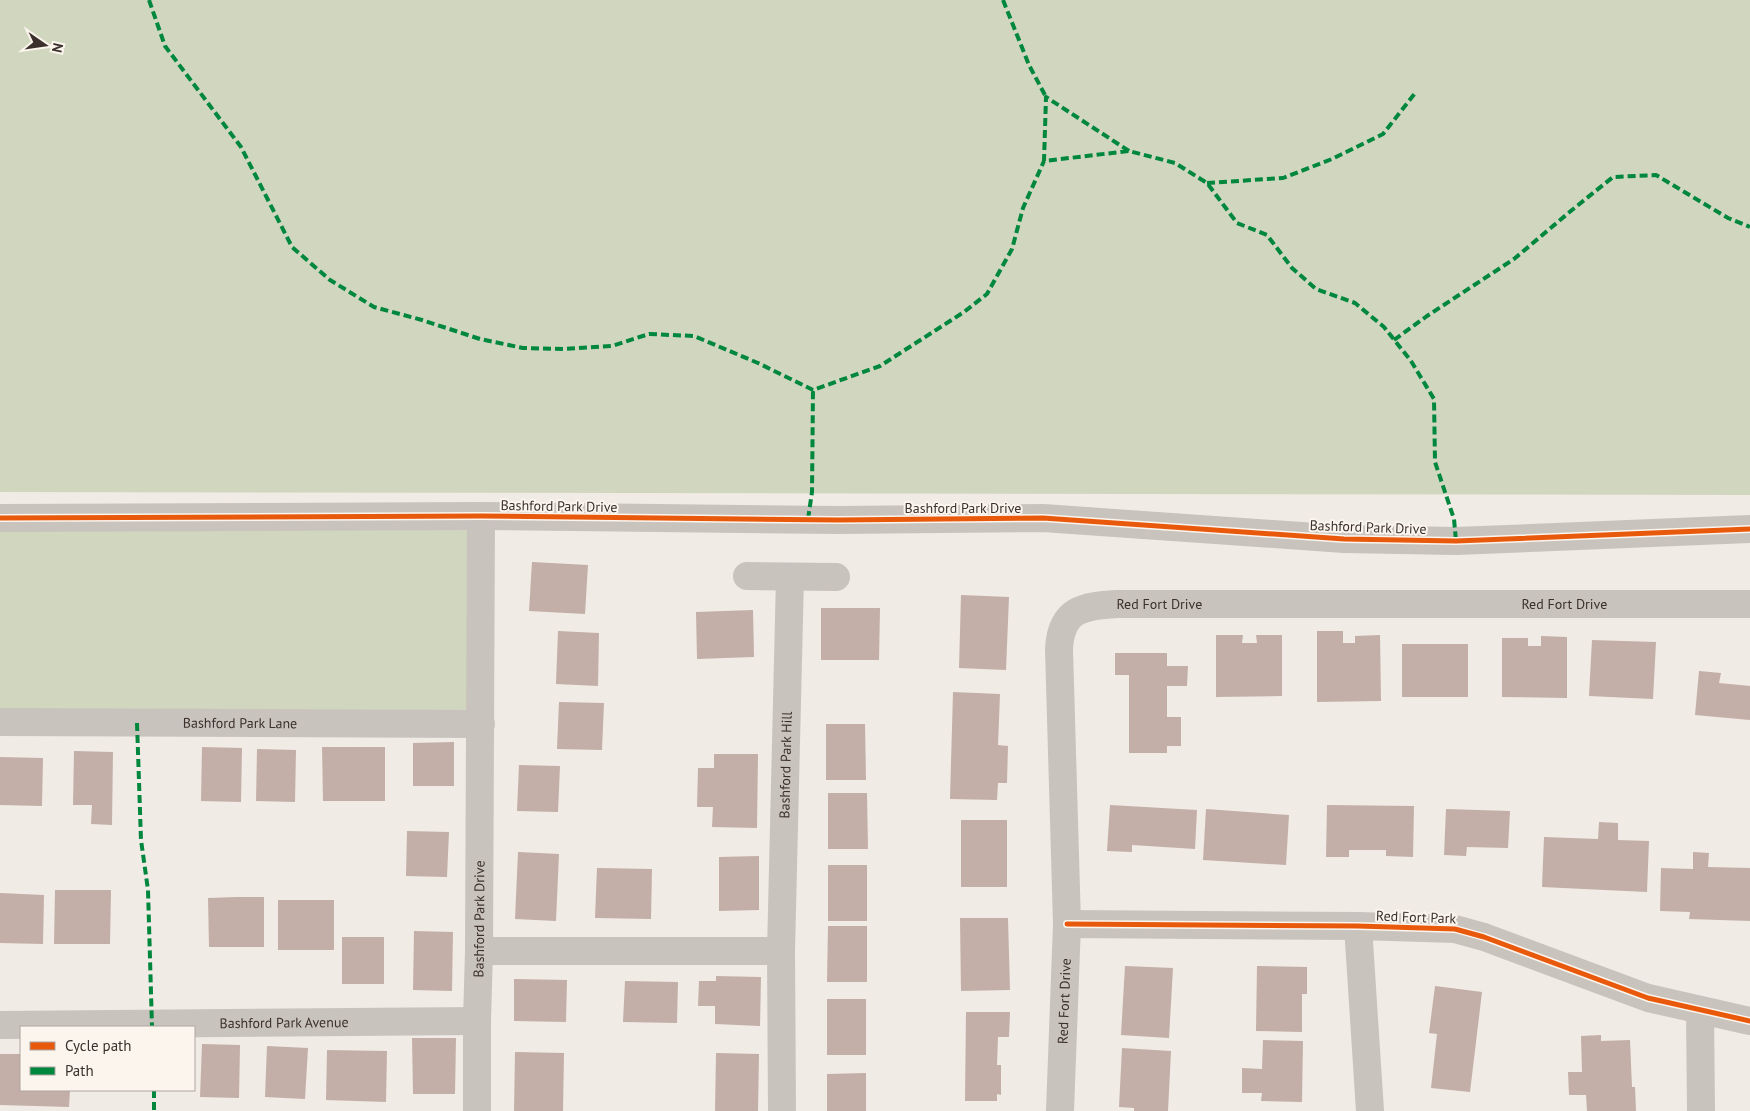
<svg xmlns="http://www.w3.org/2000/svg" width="1750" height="1111" viewBox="0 0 1750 1111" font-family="'PT Sans',sans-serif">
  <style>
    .green { fill: #d1d6bf }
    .building { fill: #c3afa7 }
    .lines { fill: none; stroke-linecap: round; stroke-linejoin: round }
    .minor { stroke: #c9c3be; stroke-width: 28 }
    .quiet { stroke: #00873e; stroke-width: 4; stroke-dasharray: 8 4; stroke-linecap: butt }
    .cycleway-casing { stroke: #fbf5ee; stroke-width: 8 }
    .cycleway { stroke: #e8590c; stroke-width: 5 }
    .labels { text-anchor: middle; stroke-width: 4; stroke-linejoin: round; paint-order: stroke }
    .street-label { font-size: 14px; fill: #3b302b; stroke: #fbf5ee }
  </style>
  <rect width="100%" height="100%" fill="#f0ebe5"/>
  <!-- green -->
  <g class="green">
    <path d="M0 0H1750V495L0 492Z"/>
    <path d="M481 516V724L0 722V517Z"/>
  </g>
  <!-- building -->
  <g class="building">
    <path d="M532 562 588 565 585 614 529 611Z"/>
    <path d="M961 595 1009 597 1006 670 959 668Z"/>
    <path d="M821 608H880L879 660H821Z"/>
    <path d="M753 610 754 657 697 659 696 612Z"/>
    <path d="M558 631 599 633 598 686 556 684Z"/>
    <path d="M1317 631H1343V643H1355V636L1380 635 1381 701 1317 702Z"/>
    <path d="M1216 635H1243L1242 643H1257L1256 635H1282V696L1216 697Z"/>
    <path d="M1541 636 1567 637V698L1502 697V638H1528V646H1541Z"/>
    <path d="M1592 640 1656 642 1653 699 1589 696Z"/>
    <rect x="1402" y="644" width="66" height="53"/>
    <path d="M1115 653H1167V666H1188L1187 686H1167V717H1181V746H1167V753H1129V675H1115Z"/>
    <path d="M1699 671 1721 673 1719 683 1750 686V720L1695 715Z"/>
    <path d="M953 692 1000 694 998 745 1008 746 1007 783H998L997 800 950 799Z"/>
    <path d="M559 702 604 703 602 750 557 749Z"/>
    <path d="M826 724H865L866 780H826Z"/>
    <path d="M454 742V786H413V743Z"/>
    <path d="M202 747 242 748 241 802 201 801Z"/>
    <path d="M322 747H385V801H323Z"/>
    <path d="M257 749 296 750 295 802 256 801Z"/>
    <path d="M74 751 113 752 112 825 91 824 92 805H73Z"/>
    <path d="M714 754H758L757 828 712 827 713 807H697L698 768H714Z"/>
    <path d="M0 757 43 758 42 806 0 805Z"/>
    <path d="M519 765 560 766 558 812 517 811Z"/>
    <path d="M828 793H867L868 849H828Z"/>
    <path d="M1110 805 1197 810 1195 849 1132 845V852L1107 851Z"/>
    <path d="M1327 805 1414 806 1413 857 1386 856V850H1349V857H1326Z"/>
    <path d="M1206 809 1289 815 1286 865 1203 860Z"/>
    <path d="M1446 809 1510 811 1508 848 1467 847 1466 856 1444 855Z"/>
    <rect x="961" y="820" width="46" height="67"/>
    <path d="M1599 822 1618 823V840L1649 841 1647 892 1542 887 1544 837 1598 839Z"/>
    <path d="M407 831 449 832 447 877 406 876Z"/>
    <path d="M518 852 559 854 556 921 515 919Z"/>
    <path d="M1693 852 1709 853 1708 867 1750 868V921L1689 919 1690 912 1660 911 1661 868 1693 869Z"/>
    <path d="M759 856V910L719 911V857Z"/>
    <rect x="828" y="865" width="39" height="56"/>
    <path d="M597 868 652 869 651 919 595 918Z"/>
    <path d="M55 890H111L110 944H54Z"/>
    <path d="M0 893 44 895 43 944 0 943Z"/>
    <path d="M236 897H264V947H209L208 898Z"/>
    <rect x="278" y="900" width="56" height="50"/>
    <path d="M960 918H1008L1010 990 961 991Z"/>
    <path d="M828 926H867V982H827Z"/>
    <path d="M414 931 453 932 452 991 413 990Z"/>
    <rect x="342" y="937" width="42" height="47"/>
    <path d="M1125 966 1173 968 1169 1038 1121 1035Z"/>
    <path d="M1257 966 1307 967V994H1302V1032L1256 1031Z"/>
    <path d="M716 976 761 977 760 1026 715 1024V1006H698L699 981H716Z"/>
    <path d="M514 979 567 980 566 1022 514 1021Z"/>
    <path d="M625 981 678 982 677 1023 623 1022Z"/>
    <path d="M1435 986 1482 992 1470 1092 1431 1088 1437 1034 1429 1033Z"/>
    <rect x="827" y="999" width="39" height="56"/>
    <path d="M966 1012H1010L1009 1037H998L997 1065H1001V1095L997 1094V1101H965Z"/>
    <path d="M1601 1035V1041L1630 1040 1632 1087H1635L1636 1111H1587L1586 1095H1569L1568 1072H1582L1581 1036Z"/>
    <path d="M412 1038H456L455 1094H413Z"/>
    <path d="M1263 1040 1303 1041 1302 1102 1261 1101 1262 1093H1242V1068L1262 1069Z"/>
    <path d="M202 1044 240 1045 239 1098 200 1097Z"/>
    <path d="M267 1046 308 1048 305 1099 265 1097Z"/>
    <path d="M1122 1048 1171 1051 1168 1111H1134V1108L1119 1107Z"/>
    <path d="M327 1050 387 1051 386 1102 326 1100Z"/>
    <path d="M515 1052 564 1053 563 1111H514Z"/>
    <path d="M716 1053 759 1054 758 1111H715Z"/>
    <path d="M0 1054H21V1090H70L69 1107 0 1105Z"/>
    <path d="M866 1073V1111H827V1074Z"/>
  </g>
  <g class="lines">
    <!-- minor -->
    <g class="minor">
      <path d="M0 518 481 516 838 520 1043 518 1344 539 1456 541 1750 529"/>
      <path d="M747 576 836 577"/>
      <path id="s1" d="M0 722 481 724"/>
      <path d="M1067 924 1358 926 1455 929 1484 937 1648 998 1750 1021"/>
      <path d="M1358 926 1370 1111"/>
      <path d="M479 951H781"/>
      <path d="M1700 1011 1701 1111"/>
      <path id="s2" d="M0 1025 477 1021"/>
      <path id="s3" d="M477 1111V1021L479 951 481 516"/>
      <path id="s4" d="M782 1111 781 951 790 577"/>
      <path id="s5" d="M1060 1111 1067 924 1059 649C1061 609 1083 606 1117 604H1750"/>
    </g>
    <!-- quiet -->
    <g class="quiet">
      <path d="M149 0 165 46 241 147 292 247 330 280 374 307 422 320 480 339 523 348 564 349 612 346 649 334 694 336 758 363 813 390 880 366 964 312 987 294 1012 249 1023 208 1044 161"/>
      <path d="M1003 0 1029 65 1046 97"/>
      <path d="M1129 151 1046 97 1044 161 1129 151 1175 163 1207 183 1237 223 1267 235 1292 268 1316 289 1355 303 1384 327 1411 361 1434 399 1435 462 1454 519 1456 541"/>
      <path d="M1207 183 1283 178 1332 159 1383 134 1416 92"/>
      <path d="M1394 340 1427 316 1514 259 1572 210 1613 177 1656 175 1728 218 1750 227"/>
      <path d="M808 519 812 492 813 390"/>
      <path d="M137 723 141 840 148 890 152 1027"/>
      <path d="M154 1090V1111"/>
    </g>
    <!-- cycleway casing -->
    <g class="cycleway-casing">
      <g id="cycleway">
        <path d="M0 518 481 516 838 520 1043 518 1344 539 1456 541 1750 529"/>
        <path d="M1067 924 1358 926 1455 929 1484 937 1648 998 1750 1021"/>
      </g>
    </g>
    <!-- cycleway -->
    <use href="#cycleway" class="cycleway"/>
  </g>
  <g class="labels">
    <!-- street labels -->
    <g class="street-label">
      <text transform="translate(559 506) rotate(1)" y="5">Bashford Park Drive</text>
      <text x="963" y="513">Bashford Park Drive</text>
      <text transform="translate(1368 527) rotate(2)" y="5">Bashford Park Drive</text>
      <text dy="5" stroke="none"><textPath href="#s5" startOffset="589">Red Fort Drive</textPath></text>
      <text dy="5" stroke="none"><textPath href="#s5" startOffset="994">Red Fort Drive</textPath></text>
      <text dy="5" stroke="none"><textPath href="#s1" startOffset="240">Bashford Park Lane</textPath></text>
      <text dy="5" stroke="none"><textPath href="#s4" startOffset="346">Bashford Park Hill</textPath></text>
      <text transform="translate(1416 917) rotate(2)" y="5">Red Fort Park</text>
      <text dy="5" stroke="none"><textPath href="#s3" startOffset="192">Bashford Park Drive</textPath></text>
      <text dy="5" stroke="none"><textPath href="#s5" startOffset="110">Red Fort Drive</textPath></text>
      <text dy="5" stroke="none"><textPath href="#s2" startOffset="284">Bashford Park Avenue</textPath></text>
    </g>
  </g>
  <!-- legend -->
  <rect x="20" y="1026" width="175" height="65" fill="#fbf5ee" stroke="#aea6a0"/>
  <rect x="30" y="1042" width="25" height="8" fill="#e8590c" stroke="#aea6a0"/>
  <text x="65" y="1051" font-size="15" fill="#3b302b">Cycle path</text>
  <rect x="30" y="1067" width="25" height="8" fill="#00873e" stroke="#aea6a0"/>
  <text x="65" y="1076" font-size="15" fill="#3b302b">Path</text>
  <!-- north arrow -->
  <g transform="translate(45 45) rotate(103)" stroke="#fbf5ee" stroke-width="4" paint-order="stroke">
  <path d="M0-4L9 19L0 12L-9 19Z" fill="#3b302b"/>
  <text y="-8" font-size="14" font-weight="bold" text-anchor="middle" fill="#3b302b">N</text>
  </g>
</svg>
